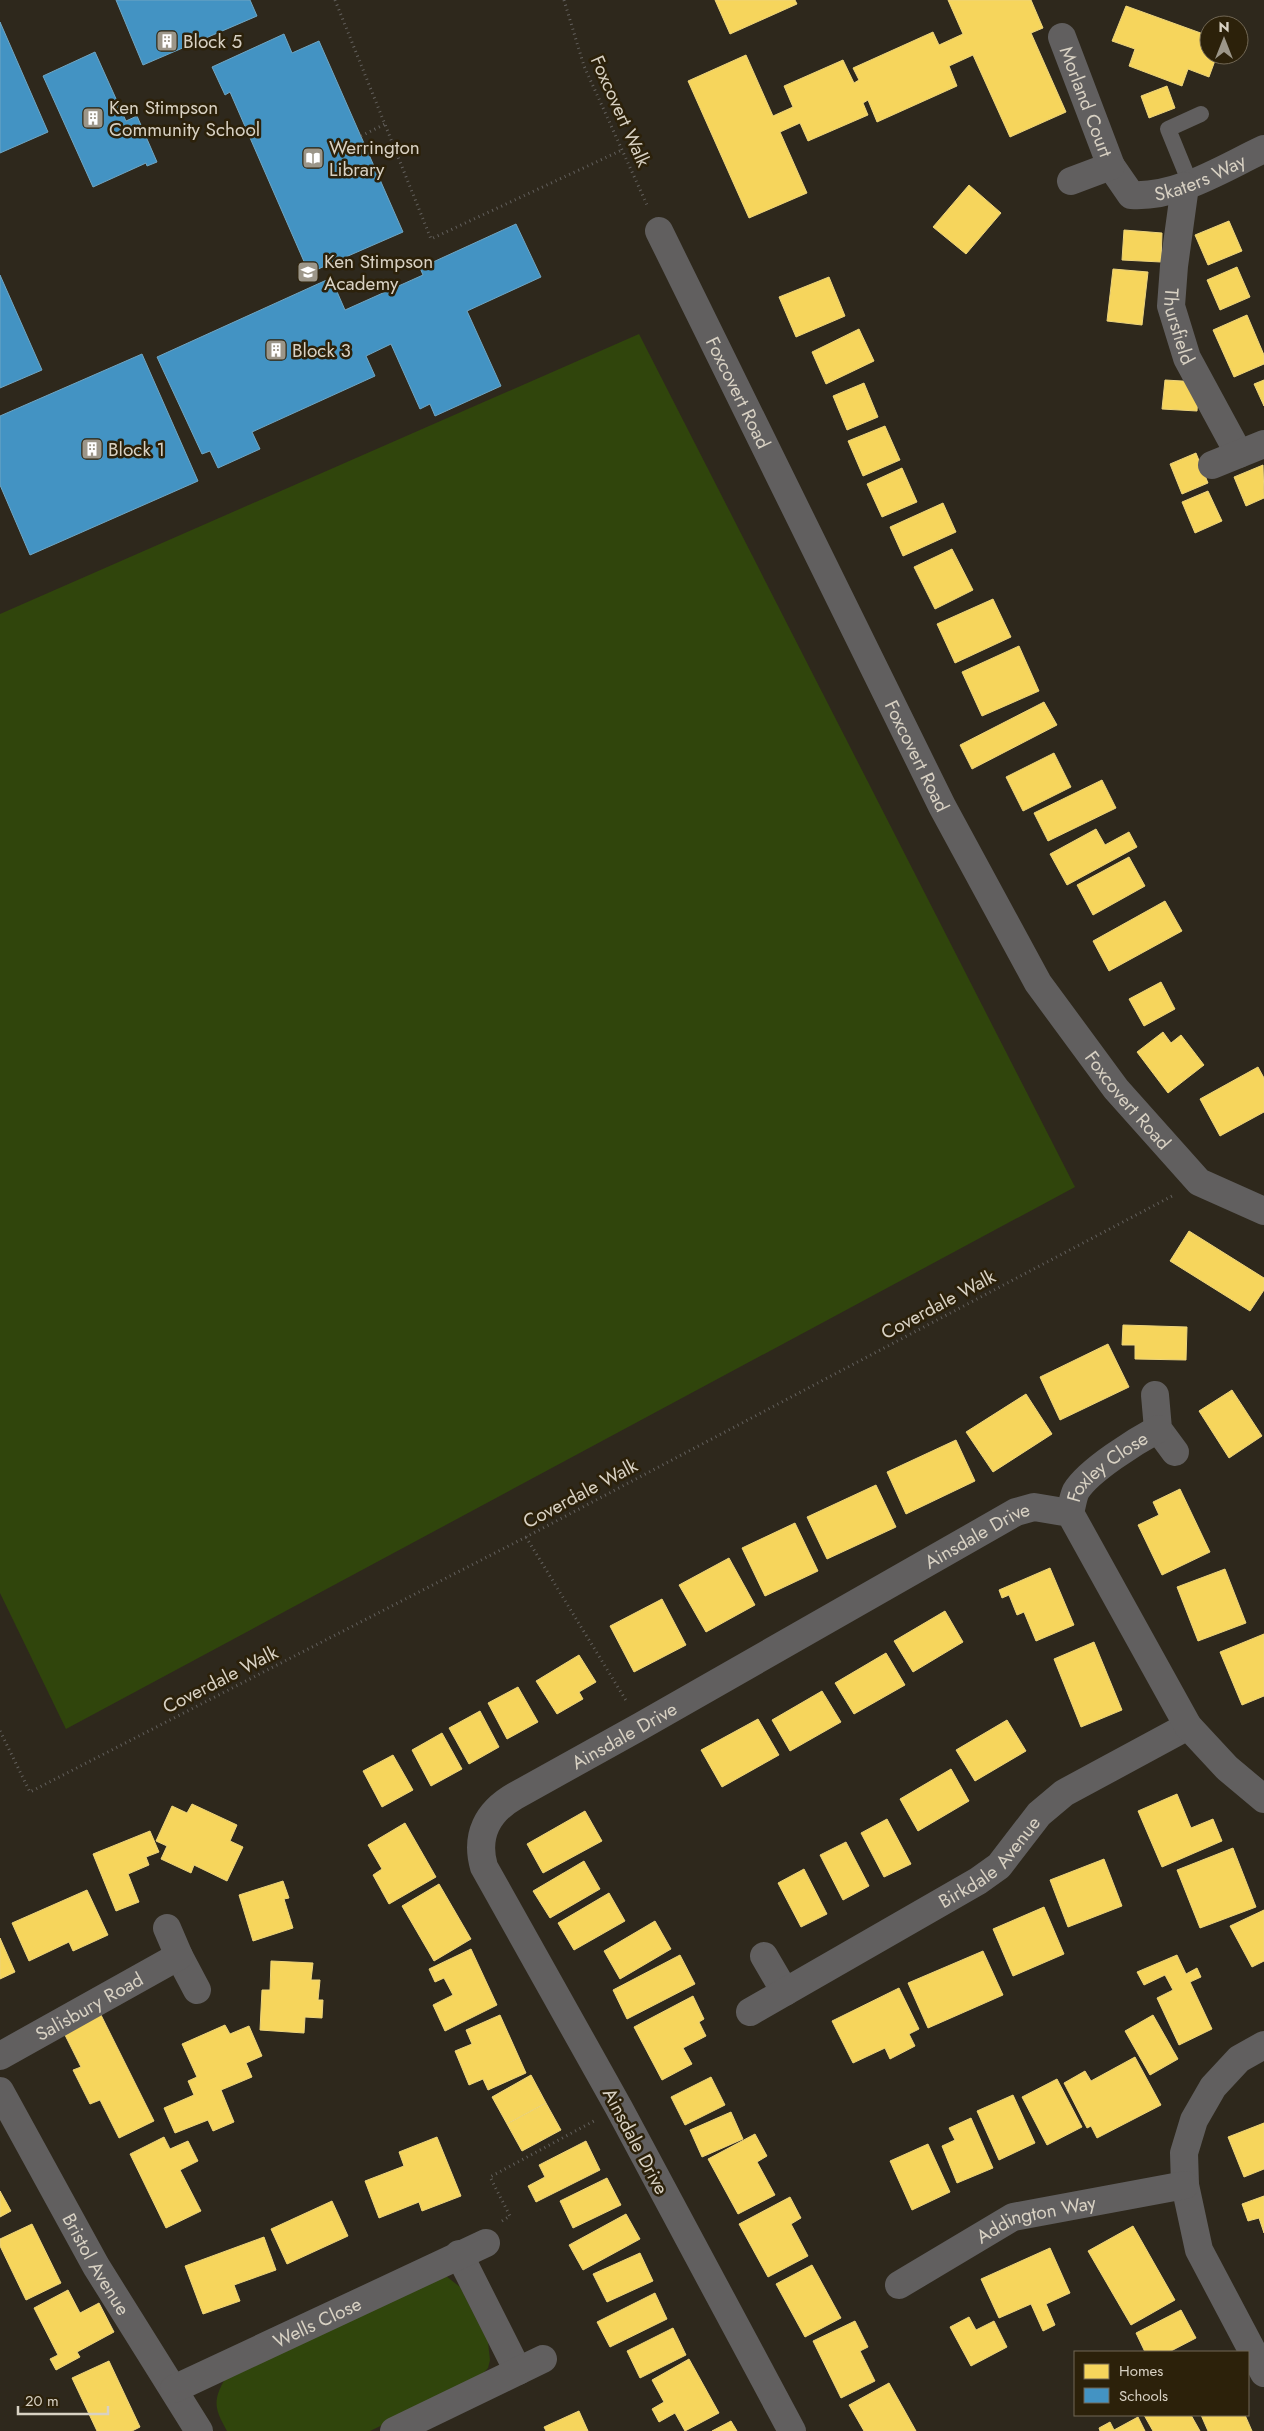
<svg xmlns="http://www.w3.org/2000/svg" width="1264" height="2431" viewBox="0 0 1264 2431" font-family="Jost,sans-serif">
  <style>
    .green { fill: #30450c }
    .homes { fill: #f6d55c; stroke: #edd47b }
    .schools { fill: #4393c3; stroke: #70a6c3 }
    .lines { fill: none; stroke-linecap: round; stroke-linejoin: round }
    .path { stroke: #63605d; stroke-width: 3; stroke-dasharray: 1 4; stroke-linecap: butt }
    .lane { stroke: #615f5f; stroke-width: 16 }
    .street { stroke: #615f5f; stroke-width: 28 }
    .labels { text-anchor: middle; stroke-width: 5; stroke-linejoin: round; paint-order: stroke }
    .poi-label { font-size: 19px; fill: #d8d1c3; stroke: #2c210a; text-anchor: start }
    .street-label { font-size: 19px; fill: #d8d1c3; stroke: #2c210a }
  </style>
  <rect width="100%" height="100%" fill="#2e281c"/>
  <!-- green -->
  <g class="green">
    <path d="M639 334 1075 1187 66 1729 0 1593V614Z"/>
    <path d="M446 2276 460 2287 488 2342 490 2360 488 2368 478 2379 370 2431H227C215 2410 212 2401 225 2379Z"/>
  </g>
  <!-- homes -->
  <g class="homes">
    <path d="M715 0H795L797 4 730 34Z"/>
    <path d="M948 0H1031L1043 28 1031 33 1066 112 1010 137 973 55 949 66 957 86 877 122 868 100 863 103 868 115 808 141 800 123 780 132 807 193 749 218 688 81 746 55 773 116 793 107 784 86 843 60 854 83 859 80 853 68 933 32 939 45 963 34Z"/>
    <path d="M1126 6 1209 36V55H1217L1209 77 1188 69 1182 86 1129 66 1135 49 1112 41Z"/>
    <path d="M1167 86 1175 108 1149 118 1141 96Z"/>
    <path d="M969 185 1001 213 966 254 933 227Z"/>
    <path d="M1229 221 1242 251 1208 265 1195 235Z"/>
    <path d="M1124 230 1162 233 1161 262 1122 260Z"/>
    <path d="M1237 267 1250 297 1220 310 1207 280Z"/>
    <path d="M1113 269 1148 272 1142 325 1107 321Z"/>
    <path d="M829 277 845 316 796 337 779 297Z"/>
    <path d="M1247 315 1264 355V364L1234 377 1213 330Z"/>
    <path d="M859 329 874 361 826 384 812 352Z"/>
    <path d="M1165 380 1199 382 1197 411 1162 409Z"/>
    <path d="M1264 380V406L1254 384Z"/>
    <path d="M864 383 878 417 847 430 833 396Z"/>
    <path d="M885 426 900 460 863 476 848 441Z"/>
    <path d="M1196 453 1208 483 1182 494 1170 464Z"/>
    <path d="M1263 465 1264 498 1246 506 1234 477Z"/>
    <path d="M902 468 917 502 882 517 867 484Z"/>
    <path d="M1208 491 1222 521 1195 533 1182 502Z"/>
    <path d="M943 503 956 532 903 556 890 527Z"/>
    <path d="M952 549 973 590 935 609 914 567Z"/>
    <path d="M993 599 1011 637 955 663 937 624Z"/>
    <path d="M1019 646 1039 691 982 716 962 672Z"/>
    <path d="M1044 702 1057 725 972 769 960 745Z"/>
    <path d="M1054 753 1071 787 1023 811 1006 777Z"/>
    <path d="M1102 780 1116 808 1048 841 1034 813Z"/>
    <path d="M1096 829 1105 845 1129 832 1137 847 1067 885 1050 854Z"/>
    <path d="M1129 857 1145 886 1093 915 1077 885Z"/>
    <path d="M1165 901 1182 931 1109 971 1093 941Z"/>
    <path d="M1161 982 1175 1009 1144 1026 1129 999Z"/>
    <path d="M1163 1032 1171 1043 1181 1035 1204 1065 1168 1093 1137 1052Z"/>
    <path d="M1258 1067 1264 1078V1112L1220 1136 1200 1099Z"/>
    <path d="M1189 1231 1264 1278V1290L1250 1311 1170 1261Z"/>
    <path d="M1123 1325 1187 1327 1186 1360 1135 1359V1345H1122Z"/>
    <path d="M1108 1344 1129 1387 1060 1420 1040 1377Z"/>
    <path d="M1232 1390 1262 1436 1229 1458 1199 1411Z"/>
    <path d="M1026 1394 1052 1434 993 1472 966 1432Z"/>
    <path d="M956 1440 975 1481 906 1514 887 1472Z"/>
    <path d="M876 1485 896 1527 827 1559 807 1517Z"/>
    <path d="M1180 1489 1210 1552 1162 1575 1138 1525 1159 1515 1153 1502Z"/>
    <path d="M795 1523 818 1571 765 1596 742 1548Z"/>
    <path d="M729 1558 755 1605 706 1632 679 1585Z"/>
    <path d="M1050 1568 1074 1625 1036 1641 1024 1612 1017 1615 1009 1595 1002 1598 999 1590Z"/>
    <path d="M1225 1569 1246 1623 1198 1641 1177 1587Z"/>
    <path d="M662 1599 686 1645 634 1672 610 1626Z"/>
    <path d="M945 1611 963 1642 913 1672 894 1641Z"/>
    <path d="M1264 1634V1696L1242 1705 1220 1652Z"/>
    <path d="M1094 1642 1122 1710 1081 1727 1054 1659Z"/>
    <path d="M886 1653 905 1685 854 1714 835 1683Z"/>
    <path d="M579 1655 596 1682 579 1692 583 1699 557 1714 536 1681Z"/>
    <path d="M518 1687 538 1722 507 1739 488 1703Z"/>
    <path d="M822 1691 841 1722 790 1751 772 1720Z"/>
    <path d="M480 1711 499 1747 469 1764 449 1728Z"/>
    <path d="M758 1719 779 1755 722 1787 701 1750Z"/>
    <path d="M1007 1720 1026 1751 975 1781 956 1750Z"/>
    <path d="M442 1733 462 1769 431 1786 412 1750Z"/>
    <path d="M393 1755 413 1790 382 1807 363 1771Z"/>
    <path d="M951 1769 969 1801 918 1831 900 1799Z"/>
    <path d="M1177 1794 1191 1828 1213 1819 1222 1841 1162 1867 1138 1811Z"/>
    <path d="M192 1804 237 1825 230 1841 243 1847 227 1881 194 1865 191 1873 161 1859 167 1846 156 1841 172 1806 187 1813Z"/>
    <path d="M585 1811 602 1841 543 1873 527 1844Z"/>
    <path d="M887 1819 911 1864 884 1877 861 1833Z"/>
    <path d="M405 1823 436 1877 389 1904 373 1875 382 1869 368 1845Z"/>
    <path d="M150 1831 159 1852 146 1857 149 1865 128 1874 139 1902 116 1911 93 1854Z"/>
    <path d="M846 1842 869 1886 843 1900 820 1855Z"/>
    <path d="M1233 1848 1256 1907 1200 1928 1177 1870Z"/>
    <path d="M1104 1859 1122 1906 1068 1927 1050 1880Z"/>
    <path d="M584 1861 600 1889 550 1918 533 1891Z"/>
    <path d="M804 1869 827 1914 801 1927 778 1883Z"/>
    <path d="M283 1881 289 1898 284 1899 293 1928 253 1941 239 1895Z"/>
    <path d="M439 1884 471 1939 434 1961 402 1906Z"/>
    <path d="M87 1890 108 1935 73 1951 69 1942 29 1961 12 1923Z"/>
    <path d="M609 1893 625 1921 574 1950 558 1923Z"/>
    <path d="M1044 1907 1064 1954 1013 1976 993 1929Z"/>
    <path d="M1264 1910V1961L1252 1967 1230 1926Z"/>
    <path d="M655 1921 671 1949 620 1979 604 1951Z"/>
    <path d="M0 1938 15 1972 0 1979Z"/>
    <path d="M471 1949 497 2005 445 2031 433 2005 453 1995 444 1978 435 1982 429 1969Z"/>
    <path d="M983 1951 1003 1995 928 2028 908 1983Z"/>
    <path d="M680 1955 695 1984 627 2019 613 1990Z"/>
    <path d="M1177 1955 1186 1974 1197 1968 1201 1977 1190 1982 1212 2029 1179 2045 1157 1998 1173 1990 1165 1975 1144 1985 1137 1972Z"/>
    <path d="M271 1961 313 1963 311 1980H320L318 2000H323L322 2018 305 2017 304 2033 260 2030 262 1990H270Z"/>
    <path d="M899 1988 919 2029 909 2034 915 2046 890 2059 885 2048 853 2063 832 2021Z"/>
    <path d="M693 1996 704 2019 699 2022 706 2036 683 2048 692 2064 662 2080 634 2027Z"/>
    <path d="M100 2013 154 2121 119 2138 100 2100 90 2104 73 2070 81 2067 63 2031Z"/>
    <path d="M500 2015 526 2073 488 2090 483 2079 469 2085 455 2051 472 2044 466 2030Z"/>
    <path d="M1153 2015 1178 2059 1150 2075 1125 2031Z"/>
    <path d="M225 2025 230 2034 249 2026 262 2056 246 2063 252 2077 221 2090 234 2122 213 2131 208 2120 175 2133 164 2108 194 2095 188 2081 197 2077 182 2044Z"/>
    <path d="M1135 2057 1161 2105 1097 2138 1091 2126 1087 2128 1064 2083 1085 2071 1091 2081Z"/>
    <path d="M531 2075 546 2103 507 2124 492 2097Z"/>
    <path d="M711 2077 725 2105 685 2125 671 2097Z"/>
    <path d="M1057 2079 1082 2127 1047 2145 1022 2097Z"/>
    <path d="M1013 2095 1035 2143 999 2160 977 2111Z"/>
    <path d="M546 2103 561 2130 522 2151 507 2124Z"/>
    <path d="M731 2112 743 2139 702 2157 690 2130Z"/>
    <path d="M971 2118 993 2168 957 2183 942 2146 955 2140 949 2128Z"/>
    <path d="M1264 2123V2169L1244 2177 1228 2137Z"/>
    <path d="M755 2134 767 2156 757 2162 775 2195 738 2214 708 2159Z"/>
    <path d="M164 2137 170 2149 188 2141 198 2161 180 2170 201 2211 166 2228 130 2154Z"/>
    <path d="M437 2137 461 2196 422 2211 419 2202 379 2218 365 2181 404 2166 399 2152Z"/>
    <path d="M586 2141 600 2170 536 2202 528 2186 545 2177 539 2165Z"/>
    <path d="M928 2144 950 2192 912 2210 890 2161Z"/>
    <path d="M607 2178 621 2205 573 2228 560 2201Z"/>
    <path d="M0 2191 11 2211 0 2217Z"/>
    <path d="M1264 2196V2233L1259 2218 1248 2221 1242 2204Z"/>
    <path d="M790 2197 801 2218 791 2224 808 2256 768 2277 739 2224Z"/>
    <path d="M332 2201 348 2236 287 2264 271 2229Z"/>
    <path d="M626 2214 640 2239 583 2270 569 2245Z"/>
    <path d="M32 2224 61 2283 26 2300 0 2246V2239Z"/>
    <path d="M1133 2226 1175 2300 1131 2325 1088 2251Z"/>
    <path d="M264 2237 276 2270 234 2285 240 2301 203 2314 185 2266Z"/>
    <path d="M1050 2248 1070 2293 1046 2304 1055 2325 1043 2331 1031 2304 999 2318 981 2279Z"/>
    <path d="M640 2253 653 2281 607 2302 593 2274Z"/>
    <path d="M812 2265 841 2318 805 2337 776 2284Z"/>
    <path d="M68 2290 80 2313 99 2303 114 2332 77 2352 80 2357 56 2370 50 2359 58 2355 34 2308Z"/>
    <path d="M655 2293 667 2319 610 2347 597 2322Z"/>
    <path d="M1181 2310 1196 2338 1169 2352H1145L1136 2333Z"/>
    <path d="M969 2317 976 2330 994 2321 1007 2347 971 2366 950 2327Z"/>
    <path d="M855 2321 868 2347 860 2351 875 2381 841 2398 813 2341Z"/>
    <path d="M673 2328 686 2355 640 2378 627 2351Z"/>
    <path d="M689 2359 719 2413 685 2431 675 2413 659 2422 652 2409 664 2402 652 2380Z"/>
    <path d="M109 2361 140 2427 132 2431H97L72 2378Z"/>
    <path d="M889 2383 916 2431H864L849 2405Z"/>
    <path d="M579 2411 588 2431H546L544 2427Z"/>
    <path d="M1144 2415H1191L1200 2431H1153Z"/>
    <path d="M1201 2415H1245L1252 2431H1208Z"/>
    <path d="M1138 2417 1145 2431H1100L1099 2428 1110 2422 1114 2430Z"/>
    <path d="M731 2421 737 2431H712Z"/>
  </g>
  <!-- schools -->
  <g class="schools">
    <path d="M116 0H250L257 16 143 65Z"/>
    <path d="M0 22 48 132 0 153Z"/>
    <path d="M284 34 292 53 319 41 403 232 309 273 230 92 225 95 212 67Z"/>
    <path d="M95 52 126 121 137 116 157 162 147 166 146 163 93 187 43 76Z"/>
    <path d="M516 224 541 277 467 311 501 386 435 416 430 404 420 409 391 344 366 356 375 376 252 432 260 449 218 468 210 451 202 454 157 357 331 278 345 310 423 275 420 268Z"/>
    <path d="M0 275 42 370 0 388Z"/>
    <path d="M142 354 198 481 30 555 0 485V416Z"/>
  </g>
  <g class="lines">
    <!-- path -->
    <g class="path">
      <path d="M335 0 431 239 622 150"/>
      <path d="M564 0 584 66 647 205"/>
      <path d="M361 136 385 124"/>
      <path d="M526 1537 627 1702"/>
      <path d="M0 1731 30 1792 526 1537 1174 1195"/>
      <path d="M502 2221 510 2216 490 2177 594 2121"/>
    </g>
    <!-- lane -->
    <path class="lane" d="M1190 183 1168 129 1201 114"/>
    <!-- street -->
    <g class="street">
      <path id="s1" d="M1062 37 1111 166 1131 195C1178 198 1223 168 1264 149"/>
      <path d="M1071 181 1111 166"/>
      <path id="s2" d="M1185 186 1174 266 1171 306 1187 358 1239 454"/>
      <path id="s3" d="M659 231 942 806 1038 983 1116 1089 1199 1182 1264 1211"/>
      <path d="M1212 465 1264 444"/>
      <path d="M1155 1395 1158 1429 1175 1452"/>
      <path id="s4" d="M1070 1513C1072 1506 1073 1497 1076 1491 1089 1470 1136 1441 1158 1429"/>
      <path d="M179 1956 197 1990"/>
      <path d="M764 1956 785 1992"/>
      <path id="s5" d="M750 2012 978 1881 999 1866 1039 1814 1064 1793 1188 1726"/>
      <path d="M1264 2045 1239 2059 1213 2087 1194 2120 1184 2153 1185 2185 1199 2250 1264 2373"/>
      <path id="s6" d="M0 2056 179 1956 167 1928"/>
      <path id="s7" d="M0 2091 96 2266 199 2431"/>
      <path d="M459 2254 518 2371"/>
      <path id="s8" d="M899 2285 1013 2217 1185 2185"/>
      <path id="s9" d="M174 2389 486 2243"/>
      <path d="M394 2431 543 2359"/>
      <path id="s10" d="M792 2431 619 2108 484 1867C475 1836 487 1812 515 1796L641 1726 1016 1512 1034 1507 1070 1513 1188 1726 1227 1768 1264 1799"/>
    </g>
  </g>
  <!-- icons -->
  <defs>
    <g id="building-square" transform="scale(1.125)"><rect x="-9" y="-9" width="18" height="18" rx="4" fill="#9c9689" stroke="#2c210a"/><path d="M-4-6H4V6H1V3H-1V6H-4ZM-2.5-4.3h1.7v1.8h-1.7ZM.8-4.3h1.7v1.8H.8ZM-2.5-1h1.7V.8h-1.7ZM.8-1h1.7V.8H.8Z" fill="#fff"/></g>
    <g id="library-square" transform="scale(1.125)"><rect x="-9" y="-9" width="18" height="18" rx="4" fill="#9c9689" stroke="#2c210a"/><path d="M-6-4Q-3-5.5-.7-3.5V5Q-3 3-6 4ZM6-4Q3-5.5 .7-3.5V5Q3 3 6 4Z" fill="#fff"/></g>
    <g id="school-square" transform="scale(1.125)"><rect x="-9" y="-9" width="18" height="18" rx="4" fill="#9c9689" stroke="#2c210a"/><path d="M0-5L7-2L0 1L-7-2ZM-4 1L0 2.5L4 1V4Q0 6-4 4Z" fill="#fff"/></g>
  </defs>
  <g fill-rule="evenodd">
    <use href="#building-square" x="167" y="41"/>
    <use href="#building-square" x="93" y="118"/>
    <use href="#library-square" x="313" y="158"/>
    <use href="#school-square" x="308" y="272"/>
    <use href="#building-square" x="276" y="350"/>
    <use href="#building-square" x="92" y="449"/>
  </g>
  <g class="labels">
    <!-- poi labels -->
    <g class="poi-label">
      <text x="183" y="48">Block 5</text>
      <text x="109" y="114">Ken Stimpson<tspan x="109" dy="22">Community School</tspan></text>
      <text x="329" y="154">Werrington<tspan x="329" dy="22">Library</tspan></text>
      <text x="324" y="268">Ken Stimpson<tspan x="324" dy="22">Academy</tspan></text>
      <text x="292" y="357">Block 3</text>
      <text x="108" y="456">Block 1</text>
    </g>
    <!-- street labels -->
    <g class="street-label">
      <text dy="7" stroke="none"><textPath href="#s1" startOffset="69">Morland Court</textPath></text>
      <text transform="translate(621 111) rotate(66)" y="7">Foxcovert Walk</text>
      <text dy="7" stroke="none"><textPath href="#s1" startOffset="245">Skaters Way</textPath></text>
      <text dy="7" stroke="none"><textPath href="#s2" startOffset="142">Thursfield</textPath></text>
      <text dy="7" stroke="none"><textPath href="#s3" startOffset="180">Foxcovert Road</textPath></text>
      <text dy="7" stroke="none"><textPath href="#s3" startOffset="585">Foxcovert Road</textPath></text>
      <text dy="7" stroke="none"><textPath href="#s3" startOffset="990">Foxcovert Road</textPath></text>
      <text transform="translate(938 1304) rotate(-28)" y="7">Coverdale Walk</text>
      <text dy="7" stroke="none"><textPath href="#s4" startOffset="62">Foxley Close</textPath></text>
      <text transform="translate(580 1493) rotate(-28)" y="7">Coverdale Walk</text>
      <text dy="7" stroke="none"><textPath href="#s10" startOffset="1258">Ainsdale Drive</textPath></text>
      <text transform="translate(220 1679) rotate(-27)" y="7">Coverdale Walk</text>
      <text dy="7" stroke="none"><textPath href="#s10" startOffset="852">Ainsdale Drive</textPath></text>
      <text dy="7" stroke="none"><textPath href="#s5" startOffset="284">Birkdale Avenue</textPath></text>
      <text dy="7" stroke="none"><textPath href="#s6" startOffset="102">Salisbury Road</textPath></text>
      <text transform="translate(636 2141) rotate(62)" y="7">Ainsdale Drive</text>
      <text dy="7" stroke="none"><textPath href="#s8" startOffset="154">Addington Way</textPath></text>
      <text dy="7" stroke="none"><textPath href="#s7" startOffset="198">Bristol Avenue</textPath></text>
      <text dy="7" stroke="none"><textPath href="#s9" startOffset="158">Wells Close</textPath></text>
    </g>
  </g>
  <!-- legend -->
  <rect x="1074" y="2351" width="175" height="65" fill="#2c210a" stroke="#716754"/>
  <rect x="1084" y="2364" width="25" height="15" fill="#f6d55c" stroke="#716754"/>
  <text x="1119" y="2376" font-size="15" fill="#d8d1c3">Homes</text>
  <rect x="1084" y="2388" width="25" height="15" fill="#4393c3" stroke="#716754"/>
  <text x="1119" y="2401" font-size="15" fill="#d8d1c3">Schools</text>
  <!-- north arrow -->
  <g transform="translate(1224 40)"><circle r="24" fill="#2c210a" stroke="#716754"/>
  <path d="M0-4L9 19L0 12L-9 19Z" fill="#9c9689"/>
  <text y="-8" font-size="14" font-weight="bold" text-anchor="middle" fill="#d8d1c3">N</text>
  </g>
  <!-- scale -->
  <path d="M18 2406v8h90v-8" fill="none" stroke="#d8d1c3" stroke-width="2.5"/>
  <text x="25" y="2406" font-size="15" fill="#d8d1c3" stroke="#2c210a" stroke-width="4" paint-order="stroke">20 m</text>
</svg>
